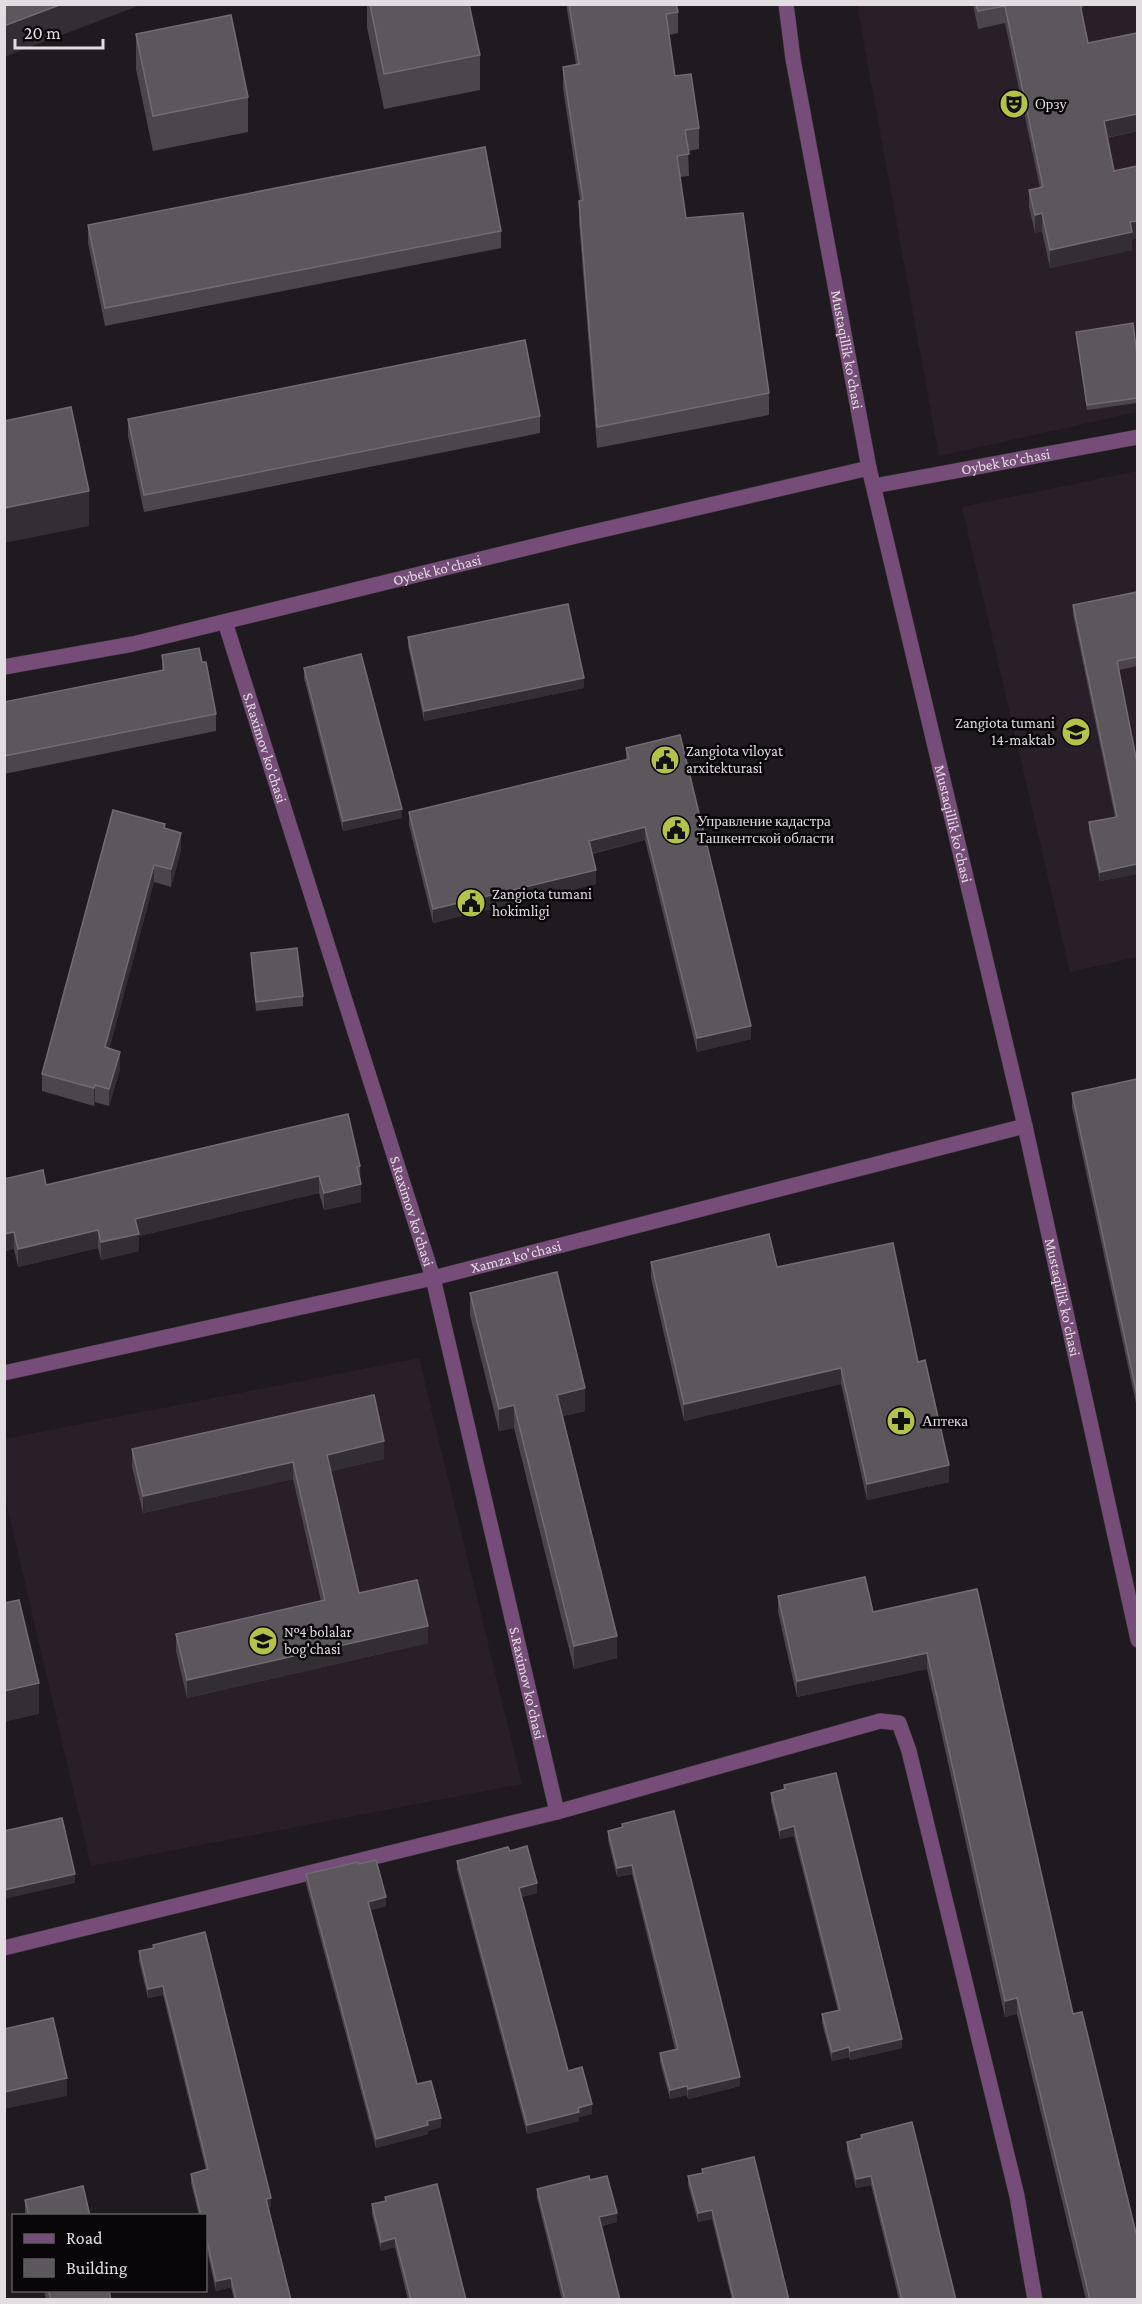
<svg xmlns="http://www.w3.org/2000/svg" width="1142" height="2304" viewBox="0 0 1142 2304" font-family="'Crimson Pro',serif">
  <style>
    .built { fill: #291f29 }
    .lines { fill: none; stroke-linecap: round; stroke-linejoin: round }
    .minor-casing { stroke: #3a353a; stroke-width: 16 }
    .minor { stroke: #764d78; stroke-width: 15 }
    .wall { fill: #4c464c }
    .shaded-wall { fill: #332e33 }
    .building { fill: #5c575c; stroke: #716c71; stroke-width: 1.5 }
    .labels { text-anchor: middle; stroke-width: 5; stroke-linejoin: round; paint-order: stroke }
    .poi-label { font-size: 15px; fill: #e1dde1; stroke: #080608; text-anchor: start }
    .street-label { font-size: 15px; fill: #e1dde1; stroke: #080608 }
  </style>
  <rect width="100%" height="100%" fill="#1f1a1f"/>
  <!-- built -->
  <g class="built">
    <path d="M857 5H1137V412L939 456Z"/>
    <path d="M1137 471V957L1070 972 962 507Z"/>
    <path d="M419 1358 522 1784 91 1866 5 1497 4 1439Z"/>
  </g>
  <g class="lines">
    <!-- minor casing -->
    <g class="minor-casing">
      <g id="minor">
        <path id="s1" d="M786 4 793 59 869 468 1025 1126 1138 1640"/>
        <path id="s2" d="M874 486 1138 437"/>
        <path id="s3" d="M225 622 433 1278 557 1812"/>
        <path id="s4" d="M4 667 133 644 576 536 869 468"/>
        <path id="s5" d="M4 1373 433 1278 1025 1126"/>
        <path d="M4 1948 557 1812 880 1721 899 1723 909 1751 1017 2196 1035 2300"/>
      </g>
    </g>
    <!-- minor -->
    <use href="#minor" class="minor"/>
  </g>
  <!-- wall -->
  <g class="wall">
    <path d="M367 4H469L480 55V90L384 109 367 27Z"/>
    <path d="M566 4H676L678 12V33L669 35 675 76 699 128V149L688 151 689 176 680 177 686 218 769 393V415L597 448 579 222V201H580L563 88V67L576 65Z"/>
    <path d="M973 4H1083V8L1080 9 1088 43 1137 131 1107 138 1114 171 1132 240V250L1050 268 1042 231 1035 233 1029 207V190L1040 188 1005 23 978 29Z"/>
    <path d="M136 34 248 97V132L153 151 136 69Z"/>
    <path d="M88 225 501 231V248L105 326 88 243Z"/>
    <path d="M1076 332 1137 356V403L1087 410Z"/>
    <path d="M540 416V433L144 512 128 436V419Z"/>
    <path d="M1137 592V666L1119 670 1137 763V874L1100 881 1089 831V822L1115 817 1073 615V605Z"/>
    <path d="M408 637 584 688 424 721 408 646Z"/>
    <path d="M162 655 202 662 216 714V731L4 774V702L162 670Z"/>
    <path d="M304 668 402 818 343 831 304 678Z"/>
    <path d="M626 748 751 1039 697 1052 645 840 592 854 596 884 433 923 409 825V812L626 760Z"/>
    <path d="M165 828 181 850 171 887 154 882 109 1049 120 1069 109 1106 95 1102 94 1106 42 1091V1074Z"/>
    <path d="M251 953 303 996V1006L256 1011 251 962Z"/>
    <path d="M1137 1079V1408L1072 1107V1093Z"/>
    <path d="M360 1166 361 1202 324 1210 319 1193 139 1236V1251L101 1260 98 1248 18 1267 14 1249 4 1179 46 1185Z"/>
    <path d="M651 1262 777 1267 918 1362 949 1482 867 1500 841 1384 684 1421 651 1278Z"/>
    <path d="M470 1293 585 1411 563 1416 617 1658 574 1669 514 1428 499 1431 470 1315Z"/>
    <path d="M132 1449 384 1459 331 1471 359 1593 428 1643 187 1698 176 1651V1634L321 1601 293 1479 143 1513 132 1467Z"/>
    <path d="M977 1589 1137 2300H1086L1017 2014 1005 2017 927 1669 797 1697 778 1612V1596L873 1612Z"/>
    <path d="M784 1785 902 2048 850 2060 849 2057 832 2061 822 2023V2014L838 2011 794 1836 780 1839 771 1802V1793L784 1789Z"/>
    <path d="M622 1824 740 2086 688 2099 687 2095 670 2099 660 2062V2053L675 2049 632 1874 617 1877 608 1840V1831L622 1828Z"/>
    <path d="M510 1851 537 1893 521 1897 568 2071 592 2114 579 2117V2121L527 2134 457 1870V1861Z"/>
    <path d="M306 1874 386 1906 371 1910 417 2084 441 2127 428 2131V2134L376 2148 306 1884Z"/>
    <path d="M153 1945 271 2207H268L291 2300H234L231 2287 216 2291 206 2246V2216H199L191 2183V2174L206 2170 163 1995 148 1998 139 1961V1951L153 1948Z"/>
    <path d="M861 2135 956 2300H899L871 2185 856 2188 847 2151V2142L861 2138Z"/>
    <path d="M702 2169 789 2300H732L712 2219 698 2222 688 2185V2176L702 2173Z"/>
    <path d="M590 2180 617 2222 602 2226 620 2300H562L537 2198V2189Z"/>
    <path d="M385 2197 466 2300H408L395 2247 381 2251 372 2214V2204L385 2201Z"/>
    <path d="M25 2200 90 2216H25Z"/>
    <path d="M44 2290H109L111 2300H46Z"/>
  </g>
  <!-- shaded-wall -->
  <g class="shaded-wall">
    <path d="M62 4H138V6L4 57V26Z"/>
    <path d="M1137 114V131L1104 138V121Z"/>
    <path d="M1042 213V231L1035 233V215Z"/>
    <path d="M1137 221V238L1132 240V250L1050 268V250L1130 222Z"/>
    <path d="M89 491V526L4 543V508Z"/>
    <path d="M584 678V688L424 721V711Z"/>
    <path d="M402 809V818L343 831V821Z"/>
    <path d="M645 827V840L589 854V841Z"/>
    <path d="M181 833V850L171 887V869Z"/>
    <path d="M1137 864V874L1100 881V872Z"/>
    <path d="M154 865V882L105 1065V1047Z"/>
    <path d="M596 870V884L433 923V909Z"/>
    <path d="M751 1026V1039L697 1052V1038Z"/>
    <path d="M120 1052V1069L109 1106V1089Z"/>
    <path d="M95 1085V1102L94 1106V1088Z"/>
    <path d="M319 1176V1193L139 1236V1251L101 1260V1242L135 1219Z"/>
    <path d="M361 1184V1202L324 1210V1193Z"/>
    <path d="M98 1230V1248L18 1267V1249Z"/>
    <path d="M14 1232V1249L4 1252V1234Z"/>
    <path d="M841 1368V1384L684 1421V1404Z"/>
    <path d="M585 1388V1411L557 1417V1395Z"/>
    <path d="M514 1405V1428L499 1431V1409Z"/>
    <path d="M384 1441V1459L327 1472V1455Z"/>
    <path d="M293 1462V1479L143 1513V1496Z"/>
    <path d="M949 1465V1482L867 1500V1484Z"/>
    <path d="M428 1626V1643L187 1698V1680Z"/>
    <path d="M617 1636V1658L574 1669V1646Z"/>
    <path d="M927 1653V1669L797 1697V1681Z"/>
    <path d="M39 1683V1714L4 1722V1691Z"/>
    <path d="M794 1826V1836L780 1839V1830Z"/>
    <path d="M632 1865V1874L617 1877V1868Z"/>
    <path d="M75 1874V1883L4 1899V1890Z"/>
    <path d="M537 1883V1893L519 1897V1888Z"/>
    <path d="M386 1897V1906L368 1911V1902Z"/>
    <path d="M163 1986V1995L148 1998V1989Z"/>
    <path d="M1017 1998V2014L1005 2017V2001Z"/>
    <path d="M902 2039V2048L850 2060V2051Z"/>
    <path d="M849 2047V2057L832 2061V2052Z"/>
    <path d="M740 2077V2086L688 2099V2089Z"/>
    <path d="M67 2078V2096L4 2109V2092Z"/>
    <path d="M687 2086V2095L670 2099V2090Z"/>
    <path d="M592 2104V2114L579 2117V2121L527 2134V2125L578 2108Z"/>
    <path d="M441 2118V2127L428 2131V2134L376 2148V2139L427 2121Z"/>
    <path d="M871 2176V2185L856 2188V2179Z"/>
    <path d="M271 2198V2207L266 2208V2199Z"/>
    <path d="M712 2210V2219L698 2222V2213Z"/>
    <path d="M617 2213V2222L599 2226V2217Z"/>
    <path d="M395 2238V2247L381 2251V2242Z"/>
    <path d="M231 2278V2287L216 2291V2281Z"/>
  </g>
  <!-- building -->
  <g class="building">
    <path d="M4 4H62L4 26Z"/>
    <path d="M370 4H469L480 55 384 74Z"/>
    <path d="M569 4H676L678 12 666 14 675 76 691 74 699 128 685 130 689 154 677 156 686 218 743 213 769 393 597 427 579 201 583 200 563 67 579 64Z"/>
    <path d="M976 4H1080L1088 43 1137 33V114L1104 121 1114 171 1137 166V221L1130 222 1132 232 1050 250 1042 213 1035 215 1029 190 1043 187 1005 6 978 11Z"/>
    <path d="M231 15 248 97 153 116 136 34Z"/>
    <path d="M485 147 501 231 105 308 88 225Z"/>
    <path d="M1133 323 1137 356V398L1087 405 1076 332Z"/>
    <path d="M525 340 540 416 144 495 128 419Z"/>
    <path d="M71 407 89 491 4 508V421Z"/>
    <path d="M1137 592V657L1117 661 1137 763V864L1100 872 1089 822 1117 817 1073 605Z"/>
    <path d="M568 604 584 678 424 711 408 637Z"/>
    <path d="M199 648 202 662H206L216 714 4 756V702L164 670 162 655Z"/>
    <path d="M361 654 402 809 343 821 304 668Z"/>
    <path d="M680 735 751 1026 697 1038 645 827 589 841 596 870 433 909 409 812 629 759 626 748Z"/>
    <path d="M113 810 165 824 164 828 181 833 171 869 154 865 105 1047 120 1052 109 1089 95 1085 94 1088 42 1074Z"/>
    <path d="M297 948 303 996 256 1002 251 953Z"/>
    <path d="M1137 1079V1395L1072 1093Z"/>
    <path d="M348 1114 360 1166 357 1167 361 1184 324 1193 319 1176 135 1219 139 1234 101 1242 98 1230 18 1249 14 1232 4 1234V1179L43 1170 46 1185Z"/>
    <path d="M769 1234 777 1267 893 1243 918 1362 925 1360 949 1465 867 1484 841 1368 684 1404 651 1262Z"/>
    <path d="M557 1272 585 1388 557 1395 617 1636 574 1646 514 1405 499 1409 470 1293Z"/>
    <path d="M374 1395 384 1441 327 1455 359 1593 417 1580 428 1626 187 1680 176 1634 325 1600 293 1462 143 1496 132 1449Z"/>
    <path d="M865 1577 873 1612 977 1589 1073 2014 1082 2012 1137 2237V2300H1090L1017 1998 1005 2001 927 1653 797 1681 778 1596Z"/>
    <path d="M19 1600 39 1683 4 1691V1603Z"/>
    <path d="M836 1773 902 2039 850 2051 849 2047 832 2052 822 2014 840 2010 794 1826 780 1830 771 1793 785 1789 784 1785Z"/>
    <path d="M674 1811 740 2077 688 2089 687 2086 670 2090 660 2053 678 2049 632 1865 617 1868 608 1831 623 1827 622 1824Z"/>
    <path d="M62 1818 75 1874 4 1890V1831Z"/>
    <path d="M527 1846 537 1883 519 1888 568 2071 582 2067 592 2104 578 2108 579 2112 527 2125 457 1861 508 1847 510 1851Z"/>
    <path d="M376 1860 386 1897 368 1902 417 2084 431 2081 441 2118 427 2121 428 2125 376 2139 306 1874 358 1862 359 1864Z"/>
    <path d="M205 1932 271 2198 266 2199 291 2300H236L231 2278 216 2281 206 2237V2216H201L191 2174 208 2169 163 1986 148 1989 139 1951 154 1948 153 1945Z"/>
    <path d="M53 2018 67 2078 4 2092V2029Z"/>
    <path d="M912 2122 956 2300H902L871 2176 856 2179 847 2142 862 2138 861 2135Z"/>
    <path d="M754 2157 789 2300H734L712 2210 698 2213 688 2176 703 2173 702 2169Z"/>
    <path d="M589 2176 590 2180 607 2176 617 2213 599 2217 620 2300H565L537 2189Z"/>
    <path d="M437 2184 466 2300H411L395 2238 381 2242 372 2204 386 2201 385 2197Z"/>
    <path d="M83 2186 90 2216H29L25 2200Z"/>
    <path d="M48 2290H109L111 2300H51Z"/>
  </g>
  <!-- icons -->
  <defs>
    <g id="theatre-disc" transform="scale(1.5)"><circle r="9.5" fill="#b4c24a" stroke="#080608"/><path d="M-5-5.5Q0-4 5-5.5V0Q5 5 0 6Q-5 5-5 0ZM-3.3-2.5H-1v1.5H-3.3ZM1-2.5H3.3v1.5H1ZM-2.8 1Q0 5.5 2.8 1Z" fill="#111"/></g>
    <g id="school-disc" transform="scale(1.5)"><circle r="9.5" fill="#b4c24a" stroke="#080608"/><path d="M0-5L7-2L0 1L-7-2ZM-4 1L0 2.5L4 1V4Q0 6-4 4Z" fill="#111"/></g>
    <g id="civic-disc" transform="scale(1.5)"><circle r="9.5" fill="#b4c24a" stroke="#080608"/><path d="M-.6-6.5H3V-4.5H.6V-3L4-1V1h2V6H-6V1h2V-1L-.6-3ZM-1.2 2.5V6h2.4V2.5Z" fill="#111"/></g>
    <g id="pharmacy-disc" transform="scale(1.5)"><circle r="9.5" fill="#b4c24a" stroke="#080608"/><path d="M-2-6h4v4h4v4h-4v4h-4v-4h-4v-4h4Z" fill="#111"/></g>
  </defs>
  <g fill-rule="evenodd">
    <use href="#theatre-disc" x="1014" y="104"/>
    <use href="#school-disc" x="1076" y="732"/>
    <use href="#civic-disc" x="665" y="760"/>
    <use href="#civic-disc" x="676" y="830"/>
    <use href="#civic-disc" x="471" y="903"/>
    <use href="#pharmacy-disc" x="901" y="1421"/>
    <use href="#school-disc" x="263" y="1641"/>
  </g>
  <g class="labels">
    <!-- poi labels -->
    <g class="poi-label">
      <text x="1035" y="109">Орзу</text>
      <text x="1055" y="728" text-anchor="end">Zangiota tumani<tspan x="1055" dy="17">14-maktab</tspan></text>
      <text x="686" y="756">Zangiota viloyat<tspan x="686" dy="17">arxitekturasi</tspan></text>
      <text x="697" y="826">Управление кадастра<tspan x="697" dy="17">Ташкентской области</tspan></text>
      <text x="492" y="899">Zangiota tumani<tspan x="492" dy="17">hokimligi</tspan></text>
      <text x="922" y="1426">Аптека</text>
      <text x="284" y="1637">№4 bolalar<tspan x="284" dy="17">bog'chasi</tspan></text>
    </g>
    <!-- street labels -->
    <g class="street-label">
      <text dy="5" stroke="none"><textPath href="#s1" startOffset="351">Mustaqillik ko'chasi</textPath></text>
      <text dy="5" stroke="none"><textPath href="#s2" startOffset="134">Oybek ko'chasi</textPath></text>
      <text dy="5" stroke="none"><textPath href="#s4" startOffset="444">Oybek ko'chasi</textPath></text>
      <text dy="5" stroke="none"><textPath href="#s3" startOffset="132">S.Raximov ko'chasi</textPath></text>
      <text dy="5" stroke="none"><textPath href="#s1" startOffset="837">Mustaqillik ko'chasi</textPath></text>
      <text dy="5" stroke="none"><textPath href="#s3" startOffset="618">S.Raximov ko'chasi</textPath></text>
      <text dy="5" stroke="none"><textPath href="#s5" startOffset="525">Xamza ko'chasi</textPath></text>
      <text dy="5" stroke="none"><textPath href="#s1" startOffset="1323">Mustaqillik ko'chasi</textPath></text>
      <text dy="5" stroke="none"><textPath href="#s3" startOffset="1104">S.Raximov ko'chasi</textPath></text>
    </g>
  </g>
  <!-- border -->
  <rect width="1142" height="2304" fill="none" stroke="#e1dde1" stroke-width="12"/>
  <!-- legend -->
  <rect x="12" y="2214" width="195" height="78" fill="#080608" stroke="#5f5c5f" stroke-width="1.5"/>
  <rect x="24" y="2234" width="30" height="9" fill="#764d78" stroke="#5f5c5f" stroke-width="1.5"/>
  <text x="66" y="2244" font-size="18" fill="#e1dde1">Road</text>
  <rect x="24" y="2259" width="30" height="18" fill="#5c575c" stroke="#5f5c5f" stroke-width="1.5"/>
  <text x="66" y="2274" font-size="18" fill="#e1dde1">Building</text>
  <!-- scale -->
  <path d="M15 39v9h88v-9" fill="none" stroke="#e1dde1" stroke-width="3"/>
  <text x="24" y="39" font-size="18" fill="#e1dde1" stroke="#080608" stroke-width="4.5" paint-order="stroke">20 m</text>
</svg>
